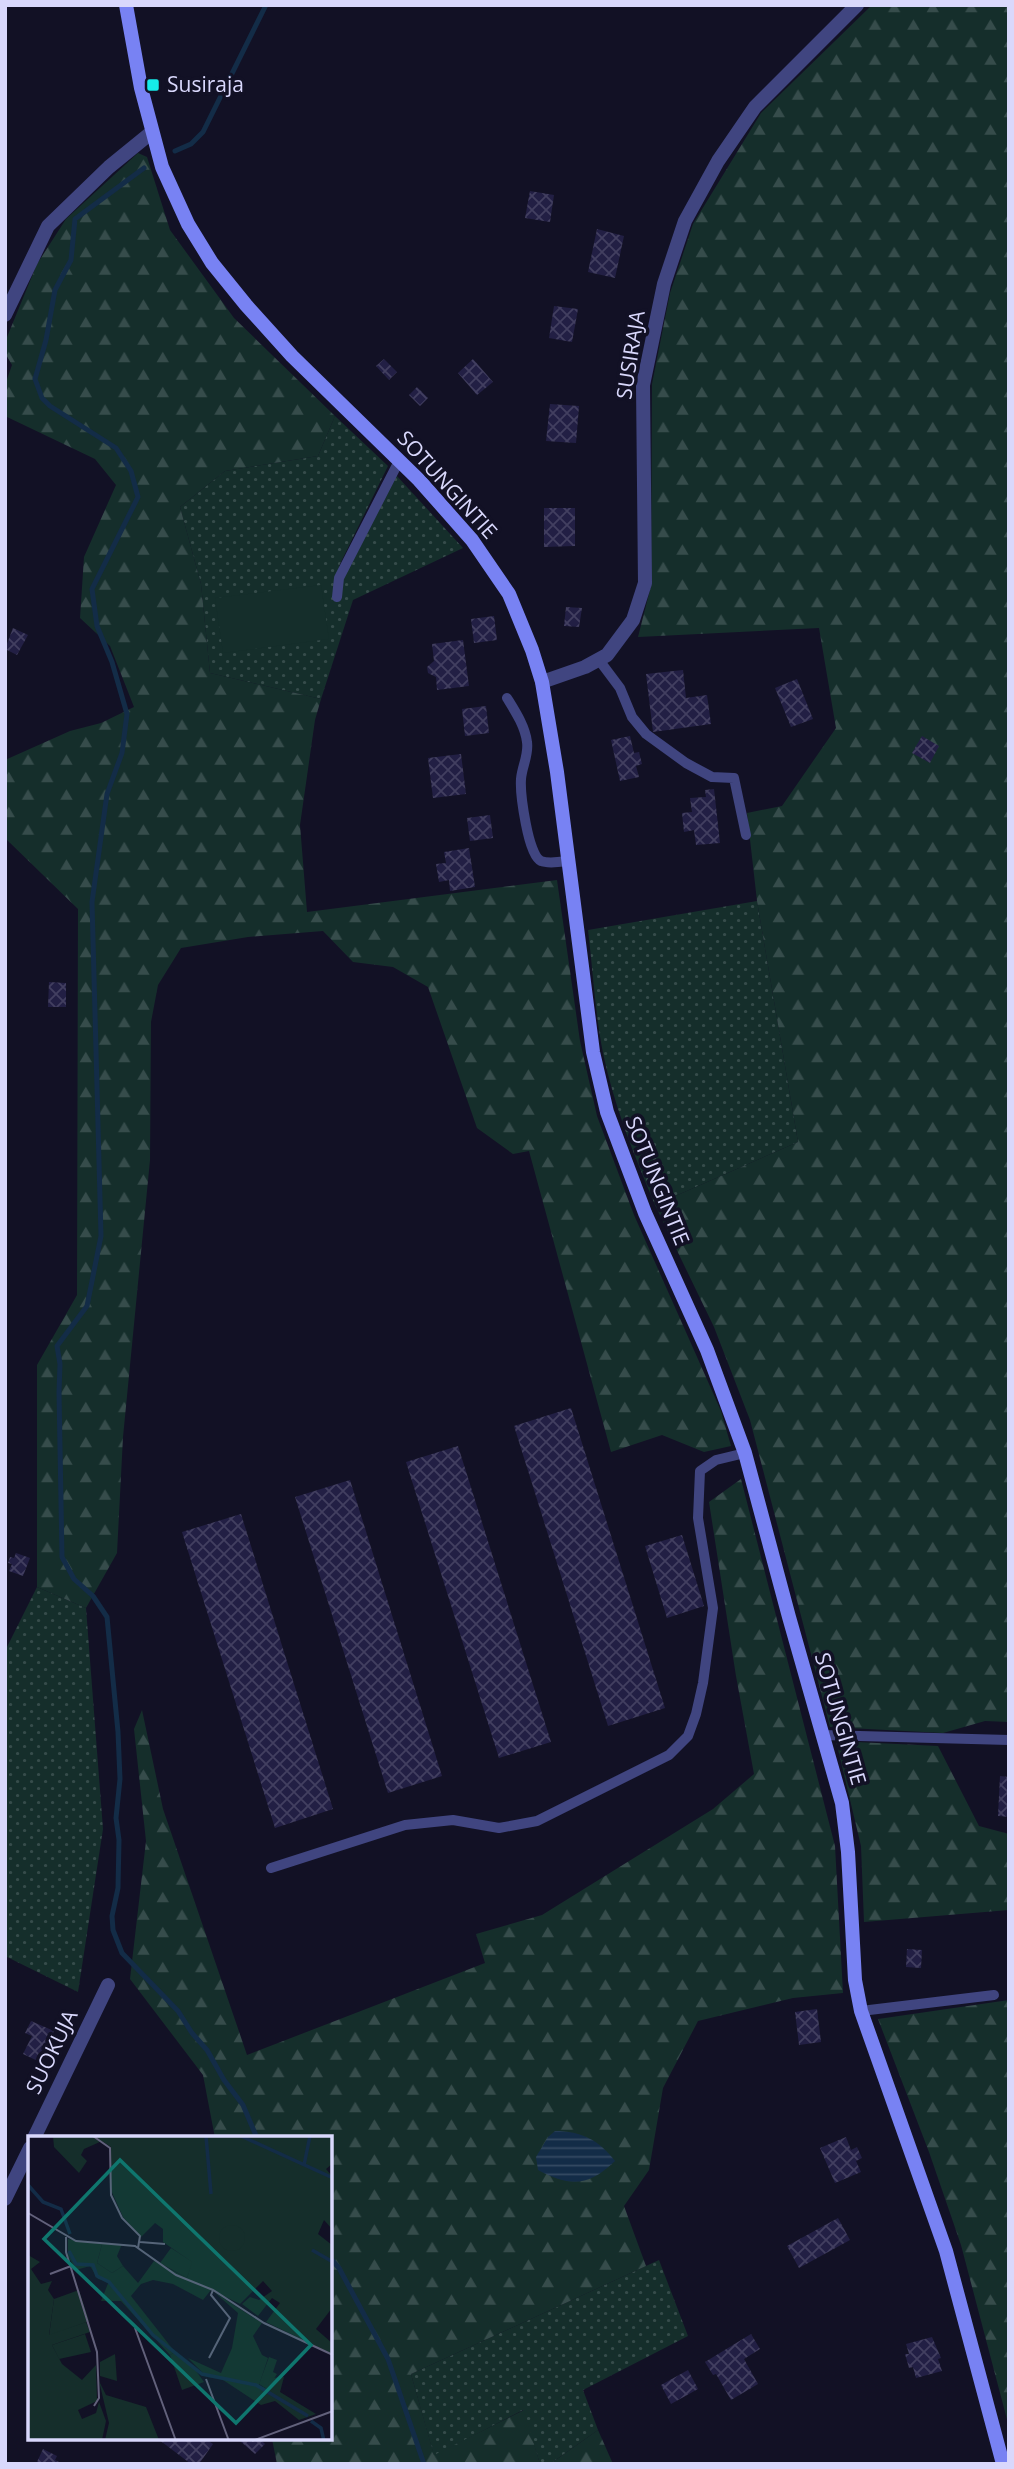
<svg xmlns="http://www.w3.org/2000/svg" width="1014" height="2469" viewBox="0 0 1014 2469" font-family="'Open Sans',sans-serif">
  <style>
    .grass { fill: url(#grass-dots) }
    .forest { fill: url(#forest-firs) }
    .garden { fill: #152e2b }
    .water { fill: url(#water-rules) }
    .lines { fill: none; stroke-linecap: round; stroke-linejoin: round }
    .stream { stroke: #132c47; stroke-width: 5 }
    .building { fill: url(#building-cross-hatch) }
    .lane { stroke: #404580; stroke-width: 10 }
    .street { stroke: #404580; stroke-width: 14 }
    .secondary { stroke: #7882f3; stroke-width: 14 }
    .poi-dot { fill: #15ebe9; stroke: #121125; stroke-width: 2.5 }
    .labels { text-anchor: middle; stroke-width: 7; stroke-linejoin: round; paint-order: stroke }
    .poi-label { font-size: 21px; fill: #d9d8fc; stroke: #121125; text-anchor: start }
    .street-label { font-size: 21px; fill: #d9d8fc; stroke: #121125 }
    .inset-river { fill: none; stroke: #132c47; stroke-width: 3.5 }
    .inset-road { fill: none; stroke: #62617b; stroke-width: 2 }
    .view { fill: #0f766e; fill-opacity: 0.15; stroke: #0f766e; stroke-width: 3.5 }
    .inset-edge { fill: none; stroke: #d9d8fc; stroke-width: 3.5 }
  </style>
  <defs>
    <pattern id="grass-dots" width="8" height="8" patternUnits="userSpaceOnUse" patternTransform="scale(1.75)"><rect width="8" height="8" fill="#152e2b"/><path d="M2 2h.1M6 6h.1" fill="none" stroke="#364c4b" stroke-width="1.8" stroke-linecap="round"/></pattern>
    <pattern id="forest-firs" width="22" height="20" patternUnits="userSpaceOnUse" patternTransform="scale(1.75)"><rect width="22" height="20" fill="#152e2b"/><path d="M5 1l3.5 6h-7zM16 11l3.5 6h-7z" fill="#364c4b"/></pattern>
    <pattern id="water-rules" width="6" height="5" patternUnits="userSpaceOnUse" patternTransform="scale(1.75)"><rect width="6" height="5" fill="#132c47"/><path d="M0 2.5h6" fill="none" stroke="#354a62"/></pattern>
    <pattern id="building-cross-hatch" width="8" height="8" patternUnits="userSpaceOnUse" patternTransform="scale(1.75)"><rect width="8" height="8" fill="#221f44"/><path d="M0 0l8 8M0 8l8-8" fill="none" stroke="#423f60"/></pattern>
  </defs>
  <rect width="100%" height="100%" fill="#121125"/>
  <!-- grass -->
  <g class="grass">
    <path d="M335 416 388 466 339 566 343 576 396 475 463 548 353 600 321 699 210 673 201 584 180 507 225 471 318 456Z"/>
    <path d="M757 901 798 1142 655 1205C634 1155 614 1106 603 1053 595 1013 593 971 588 930Z"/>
    <path d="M37 1587 86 1608 103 1829 78 1992 5 1956V1651Z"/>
    <path d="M659 2260 688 2336 583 2390 598 2430 550 2464H540L523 2410 434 2456 411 2374Z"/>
  </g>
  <!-- forest -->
  <g class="forest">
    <path d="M872 5H1009V1722L985 1721 943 1733 830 1727 750 1420 714 1327 655 1205 798 1142 757 901 747 813 782 806 836 728 819 628 638 637 651 586 652 384 670 293 693 224 761 113Z"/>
    <path d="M138 153 147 157 170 230 234 318 335 416 318 456 225 471 180 507 201 584 210 673 321 699 315 720 300 825 307 912 557 880 580 1041 597 1116 634 1215 721 1411 731 1446 704 1452 662 1435 611 1452 529 1151 513 1154 477 1128 428 987 393 967 353 962 323 931 248 937 181 948 158 985 151 1022 150 1160 123 1437 117 1553 86 1608 37 1587V1365L77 1295 78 909 5 838V760L70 731 101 723 134 707 110 646 80 618 84 557 116 485 95 459 5 416V385L12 365 5 353V342L37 264 66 219Z"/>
    <path d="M741 1479 835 1846 843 1993 793 1998 698 2021 663 2088 649 2170 624 2206 646 2266 411 2374 434 2455 524 2410 540 2464H277L272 2439H331V2138H215L203 2075 130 1979 146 1841 134 1729 142 1710 163 1809 247 2055 485 1963 476 1934 542 1915 713 1809 754 1774 736 1676 709 1502Z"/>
    <path d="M836 1741 938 1746 979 1826 1009 1834V1910L864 1922 861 1846Z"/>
    <path d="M1009 2000V2427L961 2245 929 2152 878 2019Z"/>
    <path d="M598 2430 613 2464H550Z"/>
  </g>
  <!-- garden -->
  <path class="garden" d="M321 585 329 639 223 653 215 598Z"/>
  <!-- water -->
  <path class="water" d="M555 2131C581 2131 599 2140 615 2161 588 2187 570 2187 538 2170L536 2157 548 2137Z"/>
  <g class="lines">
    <!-- stream -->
    <g class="stream">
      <path d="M175 151 191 144 203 132 266 5"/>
      <path d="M144 168 75 219 71 260 55 290 46 340 35 379 42 398 50 406 116 448 131 471 138 497 92 589 97 626 112 662 127 714 122 753 107 794 92 902 101 1236 87 1306 57 1346 60 1364 59 1392 62 1557 74 1579 93 1596 107 1617 118 1732 120 1779 116 1818 119 1840 118 1888 112 1916 113 1930 122 1953 178 2011 192 2033 207 2050 224 2080 243 2105 257 2138"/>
      <path d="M331 2259 339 2268 388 2359 424 2464"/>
    </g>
  </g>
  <!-- building -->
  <g class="building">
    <path d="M530 191 554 195 550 222 525 218Z"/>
    <path d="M597 229 624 236 615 278 588 272Z"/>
    <path d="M554 306 578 309 572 342 549 338Z"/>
    <path d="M384 359 397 372 389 380 376 366Z"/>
    <path d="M473 359 493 382 477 395 458 373Z"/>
    <path d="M417 387 428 398 420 406 409 395Z"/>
    <path d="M550 404 579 406 576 443 546 441Z"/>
    <path d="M544 508H575V546L544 547Z"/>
    <path d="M566 607 582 608 579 627 564 626Z"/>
    <path d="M494 616 497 640 474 643 471 619Z"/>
    <path d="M13 628 28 635 17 655 5 649Z"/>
    <path d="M463 640 469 686 437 690 436 677 428 673 427 667 434 661 432 644Z"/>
    <path d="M683 670 686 698 707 695 711 724 653 732 646 674Z"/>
    <path d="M797 679 813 719 791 727 775 688Z"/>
    <path d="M486 706 489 733 465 736 462 709Z"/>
    <path d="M630 736 634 753 639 752 642 764 636 766 639 777 620 781 611 740Z"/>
    <path d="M922 736 939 746 930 763 912 753Z"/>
    <path d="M461 754 466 794 433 798 428 758Z"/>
    <path d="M714 789 720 843 696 845 694 830 684 832 682 813 692 812 690 798 706 797 705 790Z"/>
    <path d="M490 815 493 838 470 841 467 818Z"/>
    <path d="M469 848 475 887 450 891 449 880 439 882 436 864 446 863 444 852Z"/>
    <path d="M49 982 66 983V1007H48Z"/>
    <path d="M571 1408 665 1708 608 1726 514 1426Z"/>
    <path d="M458 1446 551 1742 499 1758 406 1462Z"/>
    <path d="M350 1480 442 1776 388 1793 295 1497Z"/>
    <path d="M241 1514 333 1809 275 1828 182 1532Z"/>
    <path d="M682 1535 704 1606 667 1618 645 1546Z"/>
    <path d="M16 1553 30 1558 23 1576 9 1571 12 1564 8 1563 10 1557 14 1558Z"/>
    <path d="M1000 1776 1009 1777V1817L998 1816Z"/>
    <path d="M907 1949 922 1950 921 1968 906 1967Z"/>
    <path d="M817 2009 821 2042 799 2045 795 2012Z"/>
    <path d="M31 2021 54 2031 40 2062 23 2054 32 2036 25 2033Z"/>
    <path d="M846 2137 851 2150 857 2147 862 2158 856 2161 861 2172 835 2183 820 2148Z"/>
    <path d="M838 2218 850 2240 799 2268 787 2246Z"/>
    <path d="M751 2334 760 2349 744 2359 758 2384 731 2400 716 2374 713 2375 705 2362Z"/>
    <path d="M932 2337 941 2358 938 2359 942 2371 916 2378 913 2367 909 2368 905 2354H909L906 2344Z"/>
    <path d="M688 2370 698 2389 671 2404 661 2385Z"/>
    <path d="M158 2439H206L213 2444 199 2464H191Z"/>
    <path d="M242 2439H260L265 2444 255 2454 240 2441Z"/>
    <path d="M43 2449 57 2456 55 2460 63 2464H36Z"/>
  </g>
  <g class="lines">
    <!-- lane -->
    <g class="lane">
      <path d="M337 597 339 578 399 461"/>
      <path d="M599 660 620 688 632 717 646 734 686 763 712 777 734 778 746 835"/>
      <path d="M507 698C515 711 525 726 527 742 529 755 522 766 521 779 520 793 528 856 541 861 548 864 560 862 568 861"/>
      <path d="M822 1735 1009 1740"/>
      <path d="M271 1868 405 1825 453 1820 499 1828 537 1821 669 1755 688 1736 696 1714 703 1683 713 1608 698 1518 700 1471 716 1460 745 1453"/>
      <path d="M861 2011 994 1995"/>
    </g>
    <!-- street -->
    <g class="street">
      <path d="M5 315 48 226 109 167 152 132"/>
      <path d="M542 682 585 667 607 655 633 620 645 583 643 385 664 284 685 221 718 161 755 107 857 5"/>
      <path d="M34 2138 108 1985"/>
      <path d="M5 2199 30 2148"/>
    </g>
    <!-- secondary -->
    <path class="secondary" d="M126 5 141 88 162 167 188 224 212 263 246 305 292 356 419 480 472 540 509 594 532 650 542 682 557 772 593 1052 607 1112 645 1213 707 1350 745 1453 789 1617 842 1803 848 1852 855 1980 861 2011 946 2251 1003 2464"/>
  </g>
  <!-- markers -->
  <rect class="poi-dot" x="146" y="78" width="14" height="14" rx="3.5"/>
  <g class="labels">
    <!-- poi labels -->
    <g class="poi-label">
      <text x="167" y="92">Susiraja</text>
    </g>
    <!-- street labels -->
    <g class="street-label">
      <text transform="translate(631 355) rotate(-81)" y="7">SUSIRAJA</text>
      <text transform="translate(447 485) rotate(48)" y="7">SOTUNGINTIE</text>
      <text transform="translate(657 1181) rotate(68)" y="7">SOTUNGINTIE</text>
      <text transform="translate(840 1719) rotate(74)" y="7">SOTUNGINTIE</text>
      <text transform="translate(52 2052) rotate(-64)" y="7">SUOKUJA</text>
    </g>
  </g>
  <!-- overview -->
  <g transform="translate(28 2136)">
    <rect width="304" height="304" fill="#121125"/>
    <path d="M74 108H94L89 120 95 130 84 137 69 127ZM143 112 165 126 159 142 132 127ZM51 154 61 185 21 200 26 163ZM57 198 63 216 31 223 24 209ZM147 216 166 232 176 246 154 254 142 219ZM87 218 89 245 72 240V226ZM241 221 249 224 245 236 249 238 239 253 231 248Z" fill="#152e2b"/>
    <path d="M25 0H64L74 5 56 13 53 19 59 25 51 37 26 11ZM66 0H304V28L298 33 304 40V93L296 84 290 98 304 109V172L288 193 304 207V218L238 186 252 167 244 162 230 180 214 168 222 161 231 164 244 155 235 145 212 168 159 142 164 126 135 106V93L127 87 113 101 95 81 82 52 83 11ZM40 103 74 108 69 127 84 137 95 130 110 147 126 125 183 154 175 164 145 148 125 144 113 148 103 160 147 216 142 219 93 165H73L81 145 70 143 62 130 48 134 40 120ZM0 119 12 126 3 133 13 148 24 145 20 154 26 163 21 199 58 186 62 196 24 209 34 228 54 244 68 229 69 265 50 274 54 283 68 277 71 266 78 285 74 304H0ZM186 156 234 187 225 200 234 219 240 222 231 249 239 253 242 242 256 241 252 256 288 278 271 284 247 265 233 269 192 242 179 241 160 222 193 237 204 212 210 177ZM71 245 78 259 118 271 131 304H77L81 287Z" fill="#152e2b"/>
    <path d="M191 102a13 13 0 1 1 26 0a13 13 0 1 1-26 0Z" fill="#152e2b"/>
    <path class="inset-river" d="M178 0 183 58M213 0 305 42M276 29 282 0M0 49 15 66 33 73 42 98M284 114 305 126M41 115 48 128 65 129 69 140 81 146 125 199 174 238 228 249 280 280M283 285 293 292 296 305"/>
    <path class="inset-road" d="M65 0 82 12 83 59 94 82 112 100 110 112M0 77 48 105 107 110 148 139 185 154 236 187 305 219M38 101V116L69 216 71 262 66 270M112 106 137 108M22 138 43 130M107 192 148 305M181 222 202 182 183 159 185 154M178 243 201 305M224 305 305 275"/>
    <path class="view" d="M92 24 283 209 208 287 16 103Z"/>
    <rect width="304" height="304" class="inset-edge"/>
  </g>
  <!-- border -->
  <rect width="1014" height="2469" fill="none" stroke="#d9d8fc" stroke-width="14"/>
</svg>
